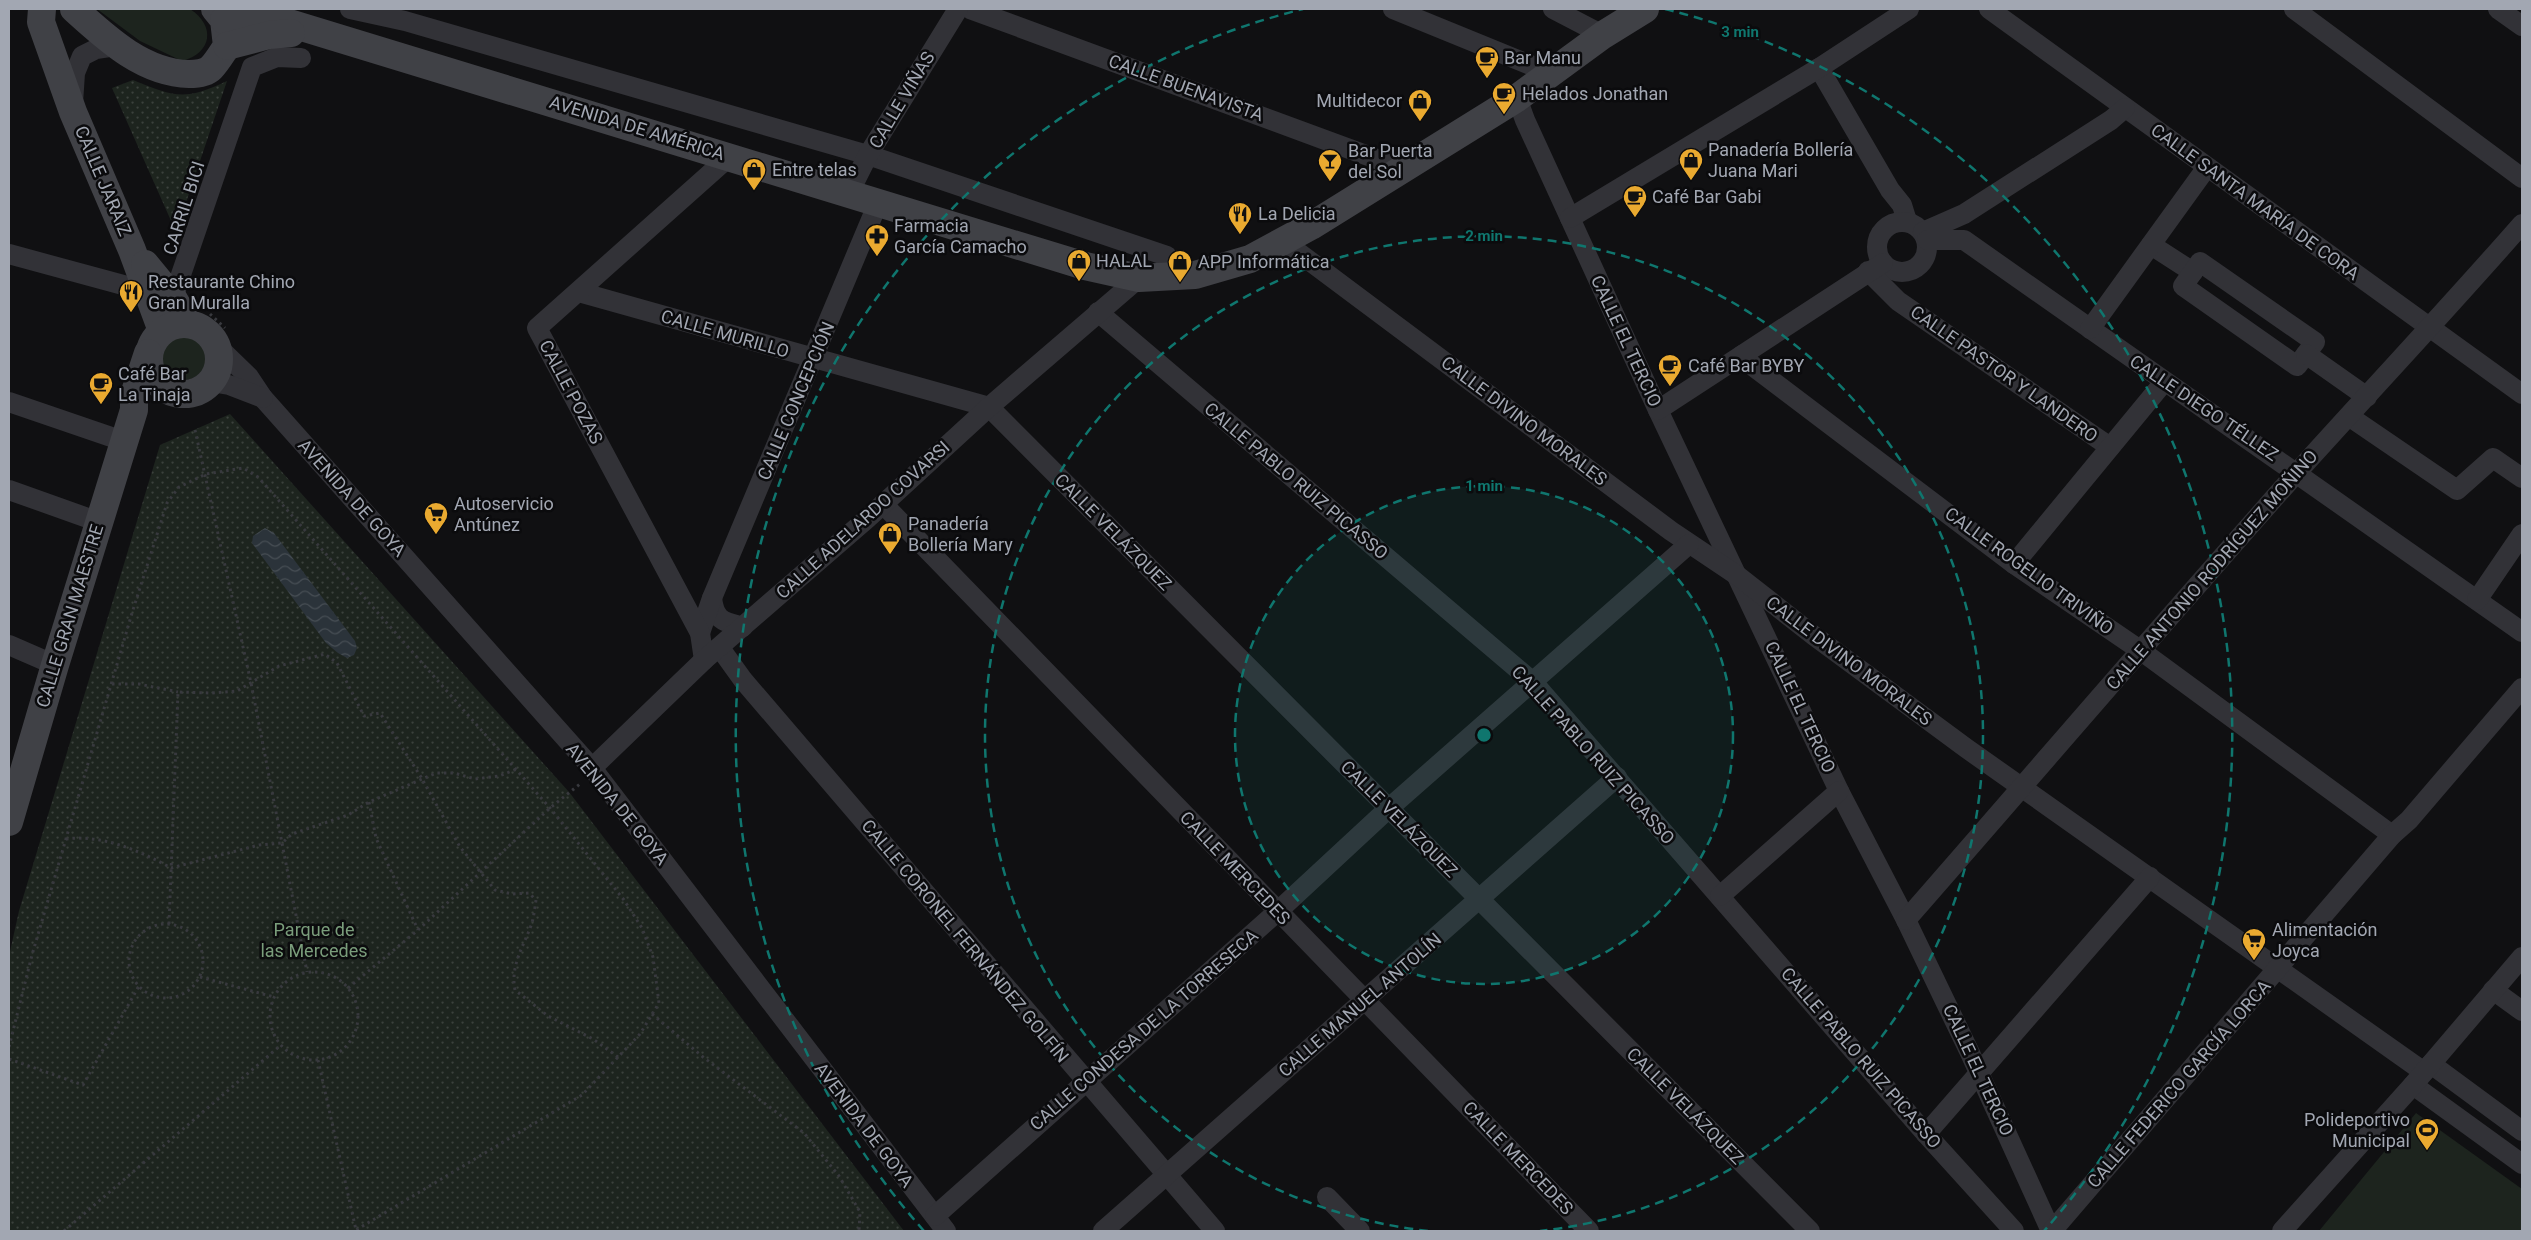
<svg xmlns="http://www.w3.org/2000/svg" width="2531" height="1240" viewBox="0 0 2531 1240" font-family="Roboto,sans-serif">
  <style>
    .grass { fill: #1d241e }
    .park { fill: url(#park-dots) }
    .water { fill: url(#water-waves) }
    .lines { fill: none; stroke-linecap: round; stroke-linejoin: round }
    .path { stroke: #38393e; stroke-width: 3; stroke-dasharray: 2.5 4; stroke-linecap: butt }
    .street { stroke: #323237; stroke-width: 20 }
    .secondary { stroke: #404146; stroke-width: 28 }
    .ring { fill: none; stroke: #0f766e; stroke-width: 2.5; stroke-dasharray: 9 6 }
    .labels { text-anchor: middle; stroke-width: 5; stroke-linejoin: round; paint-order: stroke }
    .poi-label { font-size: 18px; fill: #a2a7b2; stroke: #0b0b0d; text-anchor: start }
    .street-label { font-size: 18px; fill: #a2a7b2; stroke: #0b0b0d }
    .park-label { font-size: 18px; fill: #7a9d7b; stroke: #0b0b0d }
    .centre { fill: #0f766e; stroke: #0b0b0d; stroke-width: 2.5 }
    .ring-label { font-size: 15px; text-anchor: middle; font-weight: bold; fill: #0f766e; stroke: #0b0b0d; stroke-width: 5; stroke-linejoin: round; paint-order: stroke }
  </style>
  <defs>
    <pattern id="park-dots" width="8" height="8" patternUnits="userSpaceOnUse" patternTransform="scale(1.25)"><rect width="8" height="8" fill="#1d241e"/><path d="M2 2h.1M6 6h.1" fill="none" stroke="#3b413c" stroke-width="1.8" stroke-linecap="round"/></pattern>
    <pattern id="water-waves" width="16" height="10" patternUnits="userSpaceOnUse" patternTransform="scale(1.25)"><rect width="16" height="10" fill="#2b333a"/><path d="M0 5q4-4 8 0t8 0" fill="none" stroke="#474e54"/></pattern>
  </defs>
  <rect width="100%" height="100%" fill="#101012"/>
  <!-- grass -->
  <g class="grass">
    <path d="M97 9H190C216 26 212 53 182 61L140 41Z"/>
    <circle cx="184" cy="358" r="22"/>
    <path d="M2416 1113 2522 1189V1231H2319Z"/>
  </g>
  <!-- park -->
  <g class="park">
    <path d="M133 80C174 97 185 101 227 81L176 232 112 88Z"/>
    <path d="M230 414 569 792 904 1231H9V956L19 911 160 445Z"/>
  </g>
  <!-- water -->
  <path class="water" d="M265 528 274 533 355 641 357 648 354 655 347 658 338 653 326 643 252 543 253 536Z"/>
  <g class="lines">
    <!-- path -->
    <g class="path">
      <path d="M210 314 225 328"/>
      <path d="M195 430 251 683 307 972"/>
      <path d="M112 684H139L178 692"/>
      <path d="M369 802 376 838 418 930"/>
      <path d="M66 839C101 834 141 851 171 868L259 845 282 843 292 834 348 815 369 802 436 773H454L475 779 499 776 517 769"/>
      <path d="M169 924 178 692 211 693 237 691 279 666 325 654 337 663 364 716 380 713 421 777 460 847 495 890 512 894 529 893 536 900C535 907 534 915 532 923 524 946 510 965 515 990L548 1016 593 1039 618 1057"/>
      <circle cx="166" cy="961" r="37"/>
      <circle cx="314" cy="1016" r="44"/>
      <path d="M200 977 274 997"/>
      <path d="M348 988 418 930 550 808 580 784"/>
      <path d="M652 1014 703 1057 804 1133 839 1176 860 1212 859 1231"/>
      <path d="M9 1047 32 955 132 613 167 503 179 487 206 474 243 468 258 477 550 808 624 900 642 928 653 957 659 1003 640 1034 582 1095 356 1230"/>
      <path d="M9 1059 83 1085 139 986"/>
      <path d="M318 1060 356 1230"/>
      <path d="M64 1231 281 1045"/>
    </g>
    <!-- street -->
    <g class="street">
      <path d="M350 9 405 21 868 155 1167 256"/>
      <path d="M970 9 1401 168"/>
      <path d="M1393 9 1550 73"/>
      <path d="M1553 9 1603 35"/>
      <path d="M1989 9 2522 394"/>
      <path d="M2294 9 2522 178"/>
      <path d="M2498 9 2522 26"/>
      <path d="M1819 68 1890 190 1902 205 1907 221"/>
      <path d="M1517 98 1525 120 1658 410 1839 791 1906 920 1970 1053 2051 1231"/>
      <path d="M73 103 75 73 82 56 96 49 116 46"/>
      <path d="M849 193 868 155 958 9"/>
      <path d="M1570 218 1819 68 1909 9"/>
      <circle cx="1902" cy="247" r="25"/>
      <path d="M1923 232 1964 214 2111 120 2125 108"/>
      <path d="M1927 240H1964C2149 372 2337 500 2522 632"/>
      <path d="M1283 241 1671 531 1738 576 1813 635 1966 748 2424 1072"/>
      <path d="M2151 245 2193 272"/>
      <path d="M9 254 149 292"/>
      <path d="M2200 262 2315 342 2297 366 2183 286Z"/>
      <path d="M1868 271 1898 301 2110 447"/>
      <path d="M579 292 989 407 1810 1231"/>
      <path d="M173 298 252 67 277 57 301 58"/>
      <path d="M1098 312 1533 682 1926 1134 2014 1231"/>
      <path d="M2090 329 2207 167"/>
      <path d="M217 346 249 377 263 398 592 768 946 1231"/>
      <path d="M2306 354 2367 397"/>
      <path d="M1742 355 1754 367 2014 564 2140 650 2392 835"/>
      <path d="M211 382 229 385 263 398"/>
      <path d="M9 402 123 441"/>
      <path d="M1658 410 1883 263"/>
      <path d="M2350 417 2457 490 2493 458 2522 478"/>
      <path d="M9 490 99 522"/>
      <path d="M883 504 1589 1231"/>
      <path d="M2014 564 2164 382"/>
      <path d="M712 598C715 621 723 621 743 627"/>
      <path d="M2477 600 2522 534"/>
      <path d="M700 633 712 598 878 203"/>
      <path d="M9 645 55 665"/>
      <path d="M720 648 743 680 1215 1231"/>
      <path d="M704 660 700 633 537 328 730 156"/>
      <path d="M592 768 704 660 868 518 989 407 1139 278"/>
      <path d="M1720 896 1839 791"/>
      <path d="M1906 920C2032 776 2157 630 2284 487 2363 399 2444 313 2522 224"/>
      <path d="M2493 990 2522 1011"/>
      <path d="M2431 1064 2522 1131"/>
      <path d="M2413 1085 2522 1164"/>
      <path d="M1926 1134 2150 877"/>
      <path d="M1327 1197 1360 1231"/>
      <path d="M935 1216 1277 912 1388 809 1689 544"/>
      <path d="M1103 1231 1617 777"/>
      <path d="M2052 1231 2392 835 2409 820 2522 688"/>
      <path d="M2282 1231 2413 1085 2522 957"/>
    </g>
    <!-- secondary -->
    <g class="secondary">
      <path d="M42 9 41 22 73 112 132 250 162 331"/>
      <path d="M74 9C106 38 143 73 189 74 195 74 206 73 211 68 217 62 222 53 227 46L224 20 215 9"/>
      <path d="M224 20H279L1085 266 1139 278 1195 275 1250 259 1311 226 1517 98 1603 35 1645 9"/>
      <path d="M227 46 269 35 291 33"/>
      <path d="M145 264 173 298 188 324"/>
      <circle cx="184" cy="359" r="35"/>
      <path d="M9 822 55 665 134 410V395L148 353"/>
    </g>
  </g>
  <!-- distance rings -->
  <circle cx="1484" cy="735" r="249" fill="#0f766e" fill-opacity=".12"/>
  <g class="ring">
    <circle cx="1484" cy="735" r="249"/>
    <path d="M1428 1231A499 499 0 1 1 1540 1231"/>
    <path d="M924 1231A748 748 0 0 1 1303 9M1665 9A748 748 0 0 1 2044 1231"/>
  </g>
  <!-- icons -->
  <defs>
    <g id="cafe-pin" transform="scale(1.25)"><path d="M0 17L-7.5 6A9.5 9.5 0 1 1 7.5 6Z" fill="#eaaa30" stroke="#0b0b0d"/><path d="M-5.5-4.5H6V0H3Q3 3.5 0 3.5H-2.5Q-5.5 3.5-5.5 0ZM3-3.2v2h1.7v-2ZM-6 4.5H4V6H-6Z" fill="#111"/></g>
    <g id="shop-pin" transform="scale(1.25)"><path d="M0 17L-7.5 6A9.5 9.5 0 1 1 7.5 6Z" fill="#eaaa30" stroke="#0b0b0d"/><path d="M-5-2.5h2.3a2.7 3.5 0 0 1 5.4 0H5L5.5 6h-11ZM-1.5-2.5h3a1.5 2.3 0 0 0-3 0Z" fill="#111"/></g>
    <g id="bar-pin" transform="scale(1.25)"><path d="M0 17L-7.5 6A9.5 9.5 0 1 1 7.5 6Z" fill="#eaaa30" stroke="#0b0b0d"/><path d="M-6-5H6L.8 .8V4.5H3.5V6h-7V4.5H-.8V.8Z" fill="#111"/></g>
    <g id="restaurant-pin" transform="scale(1.25)"><path d="M0 17L-7.5 6A9.5 9.5 0 1 1 7.5 6Z" fill="#eaaa30" stroke="#0b0b0d"/><path d="M-5-6h1v4h1v-4h1v4h1v-4h1v5L-1.5 .5V6h-2V.5L-5-1ZM5-6V6H3V1.5H1.5Q1.5-4 5-6Z" fill="#111"/></g>
    <g id="pharmacy-pin" transform="scale(1.25)"><path d="M0 17L-7.5 6A9.5 9.5 0 1 1 7.5 6Z" fill="#eaaa30" stroke="#0b0b0d"/><path d="M-2-6h4v4h4v4h-4v4h-4v-4h-4v-4h4Z" fill="#111"/></g>
    <g id="supermarket-pin" transform="scale(1.25)"><path d="M0 17L-7.5 6A9.5 9.5 0 1 1 7.5 6Z" fill="#eaaa30" stroke="#0b0b0d"/><path d="M-6-5.5h2.5l.6 2H6L4.5 2H-2.5L-4.4-4H-6ZM-1.5 3.2a1.3 1.3 0 1 0 .1 0ZM3 3.2a1.3 1.3 0 1 0 .1 0Z" fill="#111"/></g>
    <g id="stadium-pin" transform="scale(1.25)"><path d="M0 17L-7.5 6A9.5 9.5 0 1 1 7.5 6Z" fill="#eaaa30" stroke="#0b0b0d"/><path d="M0-5a6.5 5 0 1 0 0 10a6.5 5 0 1 0 0-10ZM-3.5-1.8h7v3.6h-7Z" fill="#111"/></g>
  </defs>
  <g fill-rule="evenodd">
    <use href="#cafe-pin" x="1487" y="58"/>
    <use href="#cafe-pin" x="1504" y="94"/>
    <use href="#shop-pin" x="1420" y="101"/>
    <use href="#shop-pin" x="1691" y="160"/>
    <use href="#bar-pin" x="1330" y="161"/>
    <use href="#shop-pin" x="754" y="170"/>
    <use href="#cafe-pin" x="1635" y="197"/>
    <use href="#restaurant-pin" x="1240" y="214"/>
    <use href="#pharmacy-pin" x="877" y="236"/>
    <use href="#shop-pin" x="1079" y="261"/>
    <use href="#shop-pin" x="1180" y="262"/>
    <use href="#restaurant-pin" x="131" y="292"/>
    <use href="#cafe-pin" x="1670" y="366"/>
    <use href="#cafe-pin" x="101" y="384"/>
    <use href="#supermarket-pin" x="436" y="514"/>
    <use href="#shop-pin" x="890" y="534"/>
    <use href="#supermarket-pin" x="2254" y="940"/>
    <use href="#stadium-pin" x="2427" y="1130"/>
  </g>
  <g class="labels">
    <!-- poi labels -->
    <g class="poi-label">
      <text x="1504" y="64">Bar Manu</text>
      <text x="1522" y="100">Helados Jonathan</text>
      <text x="1402" y="107" text-anchor="end">Multidecor</text>
      <text x="1708" y="156">Panadería Bollería<tspan x="1708" dy="21">Juana Mari</tspan></text>
      <text x="1348" y="157">Bar Puerta<tspan x="1348" dy="21">del Sol</tspan></text>
      <text x="772" y="176">Entre telas</text>
      <text x="1652" y="203">Café Bar Gabi</text>
      <text x="1258" y="220">La Delicia</text>
      <text x="894" y="232">Farmacia<tspan x="894" dy="21">García Camacho</tspan></text>
      <text x="1096" y="267">HALAL</text>
      <text x="1198" y="268">APP Informática</text>
      <text x="148" y="288">Restaurante Chino<tspan x="148" dy="21">Gran Muralla</tspan></text>
      <text x="1688" y="372">Café Bar BYBY</text>
      <text x="118" y="380">Café Bar<tspan x="118" dy="21">La Tinaja</tspan></text>
      <text x="454" y="510">Autoservicio<tspan x="454" dy="21">Antúnez</tspan></text>
      <text x="908" y="530">Panadería<tspan x="908" dy="21">Bollería Mary</tspan></text>
      <text x="2272" y="936">Alimentación<tspan x="2272" dy="21">Joyca</tspan></text>
      <text x="2410" y="1126" text-anchor="end">Polideportivo<tspan x="2410" dy="21">Municipal</tspan></text>
    </g>
    <!-- street labels -->
    <g class="street-label">
      <text transform="translate(1186 88) rotate(20)" y="6">CALLE BUENAVISTA</text>
      <text transform="translate(902 100) rotate(-59)" y="6">CALLE VIÑAS</text>
      <text transform="translate(637 128) rotate(17)" y="6">AVENIDA DE AMÉRICA</text>
      <text transform="translate(103 181) rotate(67)" y="6">CALLE JARAIZ</text>
      <text transform="translate(2255 202) rotate(36)" y="6">CALLE SANTA MARÍA DE CORA</text>
      <text transform="translate(184 208) rotate(-72)" y="6">CARRIL BICI</text>
      <text transform="translate(725 334) rotate(16)" y="6">CALLE MURILLO</text>
      <text transform="translate(1626 341) rotate(65)" y="6">CALLE EL TERCIO</text>
      <text transform="translate(2004 374) rotate(35)" y="6">CALLE PASTOR Y LANDERO</text>
      <text transform="translate(571 392) rotate(62)" y="6">CALLE POZAS</text>
      <text transform="translate(796 401) rotate(-67)" y="6">CALLE CONCEPCIÓN</text>
      <text transform="translate(2204 408) rotate(34)" y="6">CALLE DIEGO TÉLLEZ</text>
      <text transform="translate(1524 421) rotate(37)" y="6">CALLE DIVINO MORALES</text>
      <text transform="translate(1296 481) rotate(40)" y="6">CALLE PABLO RUIZ PICASSO</text>
      <text transform="translate(352 498) rotate(48)" y="6">AVENIDA DE GOYA</text>
      <text transform="translate(863 520) rotate(-42)" y="6">CALLE ADELARDO COVARSI</text>
      <text transform="translate(1113 532) rotate(45)" y="6">CALLE VELÁZQUEZ</text>
      <text transform="translate(2212 570) rotate(-49)" y="6">CALLE ANTONIO RODRÍGUEZ MOÑINO</text>
      <text transform="translate(2029 571) rotate(36)" y="6">CALLE ROGELIO TRIVIÑO</text>
      <text transform="translate(70 616) rotate(-73)" y="6">CALLE GRAN MAESTRE</text>
      <text transform="translate(1849 661) rotate(37)" y="6">CALLE DIVINO MORALES</text>
      <text transform="translate(1800 707) rotate(65)" y="6">CALLE EL TERCIO</text>
      <text transform="translate(1593 755) rotate(48)" y="6">CALLE PABLO RUIZ PICASSO</text>
      <text transform="translate(617 804) rotate(51)" y="6">AVENIDA DE GOYA</text>
      <text transform="translate(1399 819) rotate(45)" y="6">CALLE VELÁZQUEZ</text>
      <text transform="translate(1235 868) rotate(46)" y="6">CALLE MERCEDES</text>
      <text transform="translate(965 941) rotate(50)" y="6">CALLE CORONEL FERNÁNDEZ GOLFÍN</text>
      <text transform="translate(1360 1005) rotate(-41)" y="6">CALLE MANUEL ANTOLÍN</text>
      <text transform="translate(1144 1030) rotate(-41)" y="6">CALLE CONDESA DE LA TORRESECA</text>
      <text transform="translate(1861 1058) rotate(49)" y="6">CALLE PABLO RUIZ PICASSO</text>
      <text transform="translate(1978 1070) rotate(65)" y="6">CALLE EL TERCIO</text>
      <text transform="translate(2179 1084) rotate(-49)" y="6">CALLE FEDERICO GARCÍA LORCA</text>
      <text transform="translate(1685 1106) rotate(45)" y="6">CALLE VELÁZQUEZ</text>
      <text transform="translate(864 1125) rotate(53)" y="6">AVENIDA DE GOYA</text>
      <text transform="translate(1518 1158) rotate(46)" y="6">CALLE MERCEDES</text>
    </g>
    <!-- park labels -->
    <g class="park-label">
      <text x="314" y="936">Parque de<tspan x="314" dy="21">las Mercedes</tspan></text>
    </g>
  </g>
  <circle cx="1484" cy="735" r="8" class="centre"/>
  <g class="ring-label">
    <text x="1740" y="37">3 min</text>
    <text x="1484" y="241">2 min</text>
    <text x="1484" y="491">1 min</text>
  </g>
  <!-- border -->
  <rect width="2531" height="1240" fill="none" stroke="#a2a7b2" stroke-width="20"/>
</svg>
